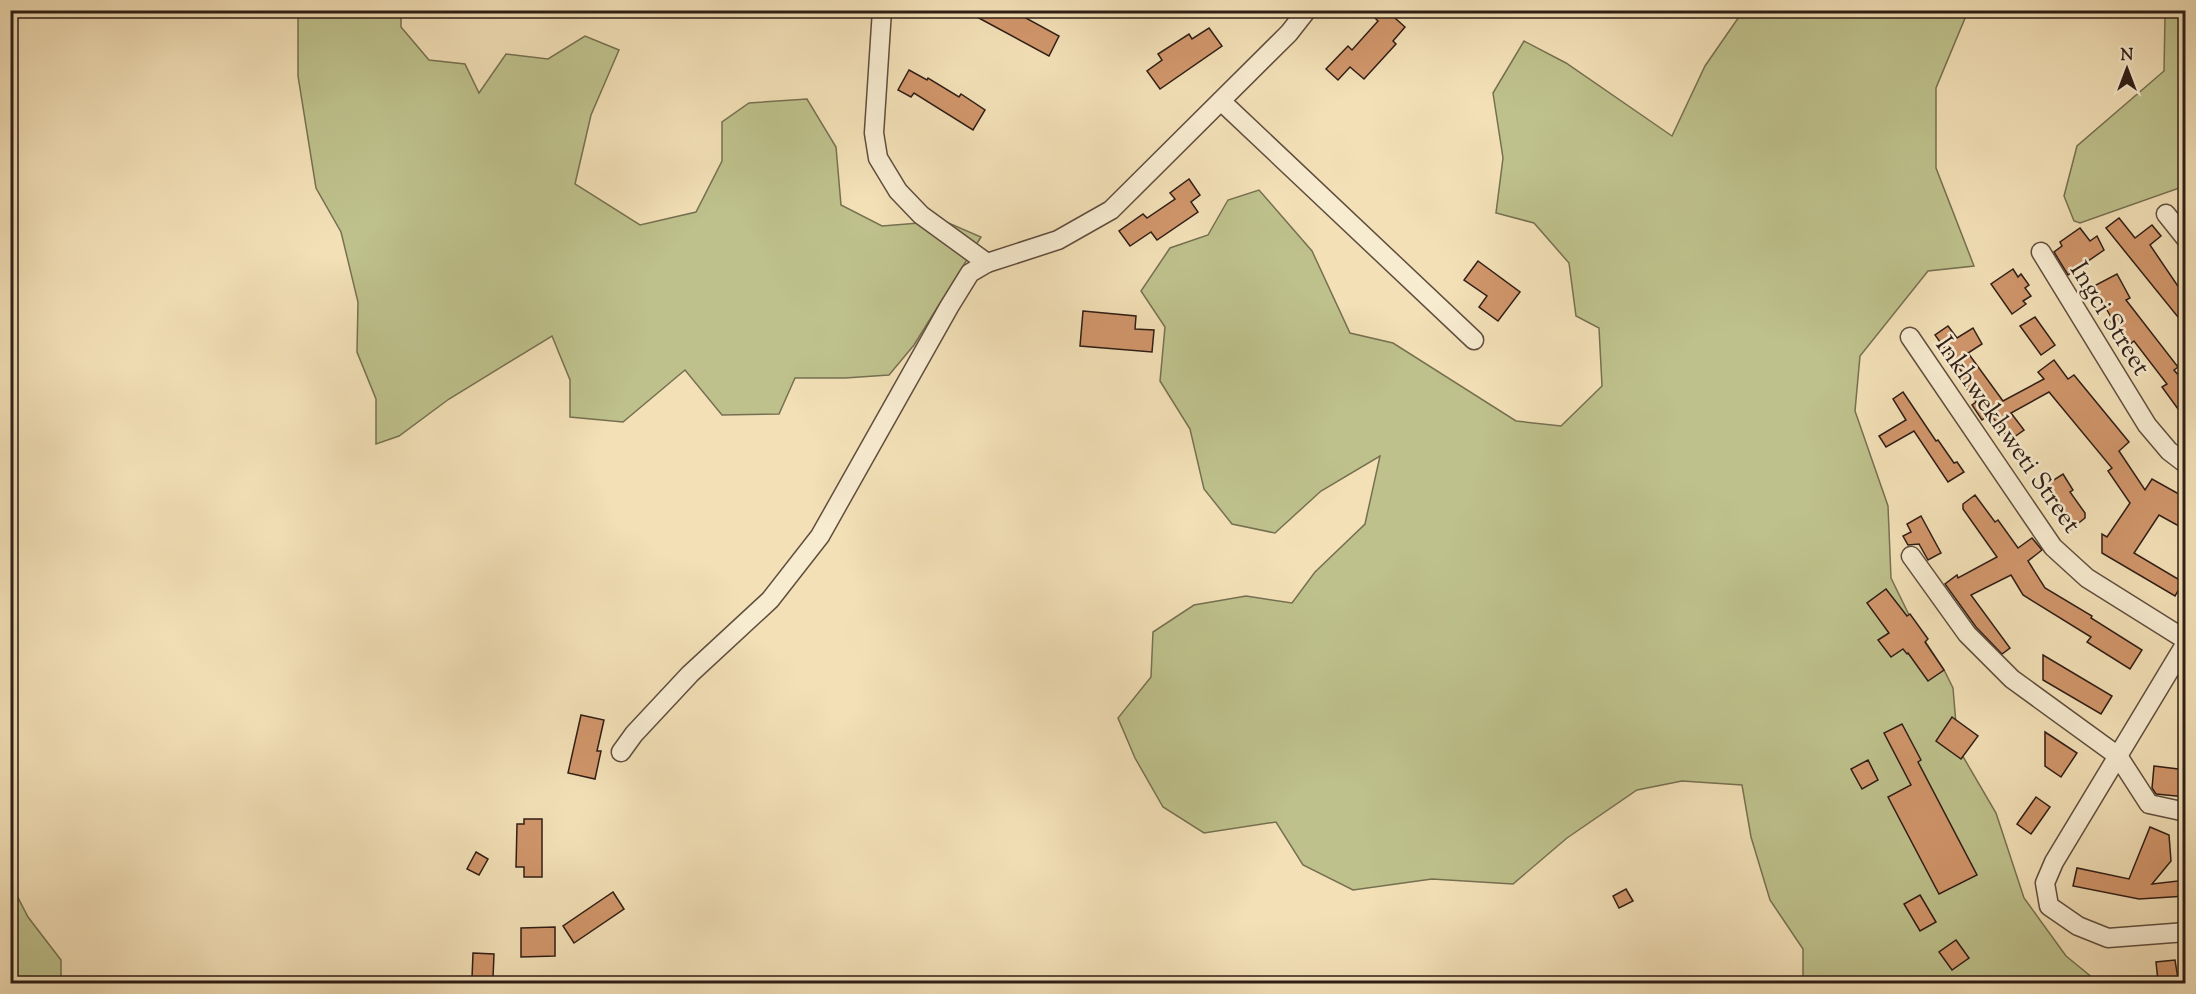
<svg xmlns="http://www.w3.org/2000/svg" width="2196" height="994" viewBox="0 0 2196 994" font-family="'Sorts Mill Goudy',serif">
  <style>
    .green { fill: #bec18c; stroke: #767051; stroke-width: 1.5 }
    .building { fill: #d1966b; stroke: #2f1e16; stroke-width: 1.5 }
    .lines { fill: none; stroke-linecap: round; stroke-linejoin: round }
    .minor-casing { stroke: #604e3e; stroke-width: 21 }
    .minor { stroke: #f7ebd0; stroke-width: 18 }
    .labels { text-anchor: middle; stroke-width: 5; stroke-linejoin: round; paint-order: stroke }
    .street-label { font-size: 26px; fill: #2f1e16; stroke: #f7ebd0 }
  </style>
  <rect width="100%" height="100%" fill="#f3e0b7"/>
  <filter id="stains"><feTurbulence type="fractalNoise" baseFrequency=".00333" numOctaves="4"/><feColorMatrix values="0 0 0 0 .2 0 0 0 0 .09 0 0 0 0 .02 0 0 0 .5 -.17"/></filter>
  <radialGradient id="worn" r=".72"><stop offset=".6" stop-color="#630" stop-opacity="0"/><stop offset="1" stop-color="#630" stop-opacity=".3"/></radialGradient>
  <!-- green -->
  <g class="green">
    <path d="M298 11H401V27L429 60 465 64 479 93 506 54 548 59 585 36 619 50 591 115 575 184 640 225 696 212 722 161V122L749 103 807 99 836 147 841 205 882 226 944 221 981 237 914 345 889 375 845 378H795L779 414 722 415 685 370 623 422 570 417V380L552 336 449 399 399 436 376 444V399L357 352 358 302 341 232 316 188 298 76Z"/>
    <path d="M1743 11H1968L1936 88V168L1974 266 1928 271 1860 356 1855 411 1888 506 1891 578 1913 623 1944 670 1953 688 1958 748 1996 813 2024 898 2066 956 2099 983H1803V949L1770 900 1751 837 1742 785 1682 781 1637 790 1567 838 1513 884 1432 879 1353 890 1303 865 1276 822 1204 833 1163 807 1135 758 1118 718 1151 677 1153 632 1194 605 1246 596 1292 603 1315 572 1365 524 1380 456 1321 491 1275 533 1232 524 1204 489 1190 429 1160 381 1165 327 1141 291 1170 248 1208 235 1228 200 1259 190 1312 251 1350 333 1393 343 1516 421 1561 426 1602 386 1599 328 1576 316 1569 263 1534 223 1496 213 1503 158 1493 93 1524 41 1566 63 1672 136 1705 66Z"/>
    <path d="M2160 11H2185V186L2080 223 2074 221 2064 196 2077 146 2164 71 2165 16Z"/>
    <path d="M11 884 28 917 61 960V983H11Z"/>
  </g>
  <!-- building -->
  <g class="building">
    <path d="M964 10H1011L1059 36 1049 56Z"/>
    <path d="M1381 10H1386L1405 27 1393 41 1396 44 1364 79 1350 67 1338 80 1326 69 1348 46 1352 50 1378 21 1375 18Z"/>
    <path d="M1209 28 1222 46 1160 89 1147 71 1162 60 1158 54 1189 34 1192 39Z"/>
    <path d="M909 70 927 80 928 78 959 97 961 94 985 110 973 130 914 93 911 97 898 90Z"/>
    <path d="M1189 179 1200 195 1191 202 1198 212 1157 240 1151 232 1130 246 1119 231 1143 214 1147 218 1175 199 1170 193Z"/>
    <path d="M2119 218 2135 238 2152 225 2161 236 2150 245 2186 298V327L2106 228Z"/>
    <path d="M2080 228 2090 241 2097 236 2104 250 2068 275 2054 252 2062 246 2060 242Z"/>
    <path d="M1478 261 1520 292 1498 321 1479 307 1487 296 1464 280Z"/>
    <path d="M2013 269 2018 277 2021 274 2029 285 2025 288 2031 296 2023 301 2026 304 2012 314 1991 284Z"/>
    <path d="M2117 274 2130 298 2126 300 2178 367 2174 370 2186 384V420L2162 387 2167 384 2134 341 2129 345 2110 321 2112 319 2094 286Z"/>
    <path d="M1083 311 1136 316 1135 329 1154 330 1152 352 1080 346Z"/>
    <path d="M2035 317 2055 345 2041 355 2020 326Z"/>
    <path d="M1948 326 1957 338 1973 328 1982 344 1968 353 2003 401 2044 379 2038 372 2054 360 2068 379 2074 375 2129 442 2119 451 2145 490 2152 479 2186 498V530L2159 515 2134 553 2183 582 2175 596 2102 553V534L2107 537 2130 503 2108 471 2112 468 2049 392 2011 413 2024 430 2010 440 1990 414 1982 420 1972 405 1976 402 1960 379 1964 375 1935 335Z"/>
    <path d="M1903 392 1936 441 1938 440 1954 463 1957 462 1964 472 1948 482 1914 431 1886 447 1879 436 1906 420 1893 399Z"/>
    <path d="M2063 474 2073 490 2070 492 2085 513V518L2070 530 2057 512 2062 509 2046 485Z"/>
    <path d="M1975 495 1995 522 1998 520 2018 548 2032 538 2042 550 2028 561 2045 588 2092 616 2091 618 2142 650 2130 669 2087 642 2091 637 2023 595 2011 575 1971 595 2010 648 2002 654 1976 627 1945 584 1957 575 1958 578 1997 557 1963 509V504Z"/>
    <path d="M1921 516 1941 553 1928 560 1919 544 1908 545 1903 536 1911 532 1907 524Z"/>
    <path d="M1886 589 1907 616 1910 614 1928 639 1925 642 1944 670 1928 681 1908 653 1907 654 1903 649 1891 657 1878 640 1889 633 1867 603Z"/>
    <path d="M2043 655 2112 696 2101 714 2043 680Z"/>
    <path d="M581 715 604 720 597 751H601L595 779 568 773Z"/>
    <path d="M1952 717 1978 736 1961 759 1936 741Z"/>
    <path d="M1902 724 1921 760 1918 762 1977 875 1939 894 1888 797 1911 785 1884 733Z"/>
    <path d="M2045 732 2077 753 2061 777 2045 766Z"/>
    <path d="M1868 760 1878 780 1862 789 1851 769Z"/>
    <path d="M2154 766 2186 770V797L2156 794 2152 788Z"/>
    <path d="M2036 797 2050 807 2031 834 2017 824Z"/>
    <path d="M524 819H542V877H524V867H516L517 824H524Z"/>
    <path d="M2150 827 2169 835 2171 861 2152 884 2186 880V896L2139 899 2073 886 2077 868 2129 879Z"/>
    <path d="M476 852 488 859 479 875 467 869Z"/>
    <path d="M1626 889 1633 901 1619 908 1613 896Z"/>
    <path d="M613 892 624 909 574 943 563 926Z"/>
    <path d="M1920 895 1936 922 1920 931 1904 904Z"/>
    <path d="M555 927V956L521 957V928Z"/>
    <path d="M1956 940 1969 958 1952 970 1939 952Z"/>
    <path d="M473 953 494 954 493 978H472Z"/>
    <path d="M2175 960 2178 979 2158 981 2156 962Z"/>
  </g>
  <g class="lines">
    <!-- minor casing -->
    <g class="minor-casing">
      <g id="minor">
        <path d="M882 10 874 133 878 158 898 191 921 215 987 263"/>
        <path d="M1221 101 1474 340"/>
        <path d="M2166 214 2186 239"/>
        <path d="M2041 252 2147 425 2169 451 2186 464"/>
        <path d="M1910 337 2053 547 2087 578 2186 640"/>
        <path d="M1911 556 1967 634 2012 679 2118 756 2149 804 2186 812"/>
        <path d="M2186 643 2054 862 2045 883 2049 906 2078 926 2108 938 2186 932"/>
        <path d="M621 752 634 734 690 674 770 600 820 536 949 307 970 273 987 263 1058 240 1111 210 1289 33 1307 10"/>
      </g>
    </g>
    <!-- minor -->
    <use href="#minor" class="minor"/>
  </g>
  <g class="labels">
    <!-- street labels -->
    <g class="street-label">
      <text transform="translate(2111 318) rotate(58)" y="9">Ingci Street</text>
      <text transform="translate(2009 434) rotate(55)" y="9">Inkhwekhweti Street</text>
    </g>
  </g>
  <!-- margin -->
  <rect width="2196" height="994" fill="none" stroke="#f3e0b7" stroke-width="36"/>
  <rect x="12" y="12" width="2172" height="970" fill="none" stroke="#2f1e16" stroke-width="3"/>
  <rect x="18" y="18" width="2160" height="958" fill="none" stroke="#2f1e16" stroke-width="1.5"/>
  <!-- north arrow -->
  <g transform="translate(2127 69)" stroke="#f7ebd0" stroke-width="4.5" paint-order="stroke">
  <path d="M0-4.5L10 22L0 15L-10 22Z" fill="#2f1e16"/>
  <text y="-9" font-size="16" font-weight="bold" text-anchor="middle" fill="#2f1e16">N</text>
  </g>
  <rect width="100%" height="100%" filter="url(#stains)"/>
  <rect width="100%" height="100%" fill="url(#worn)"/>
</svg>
